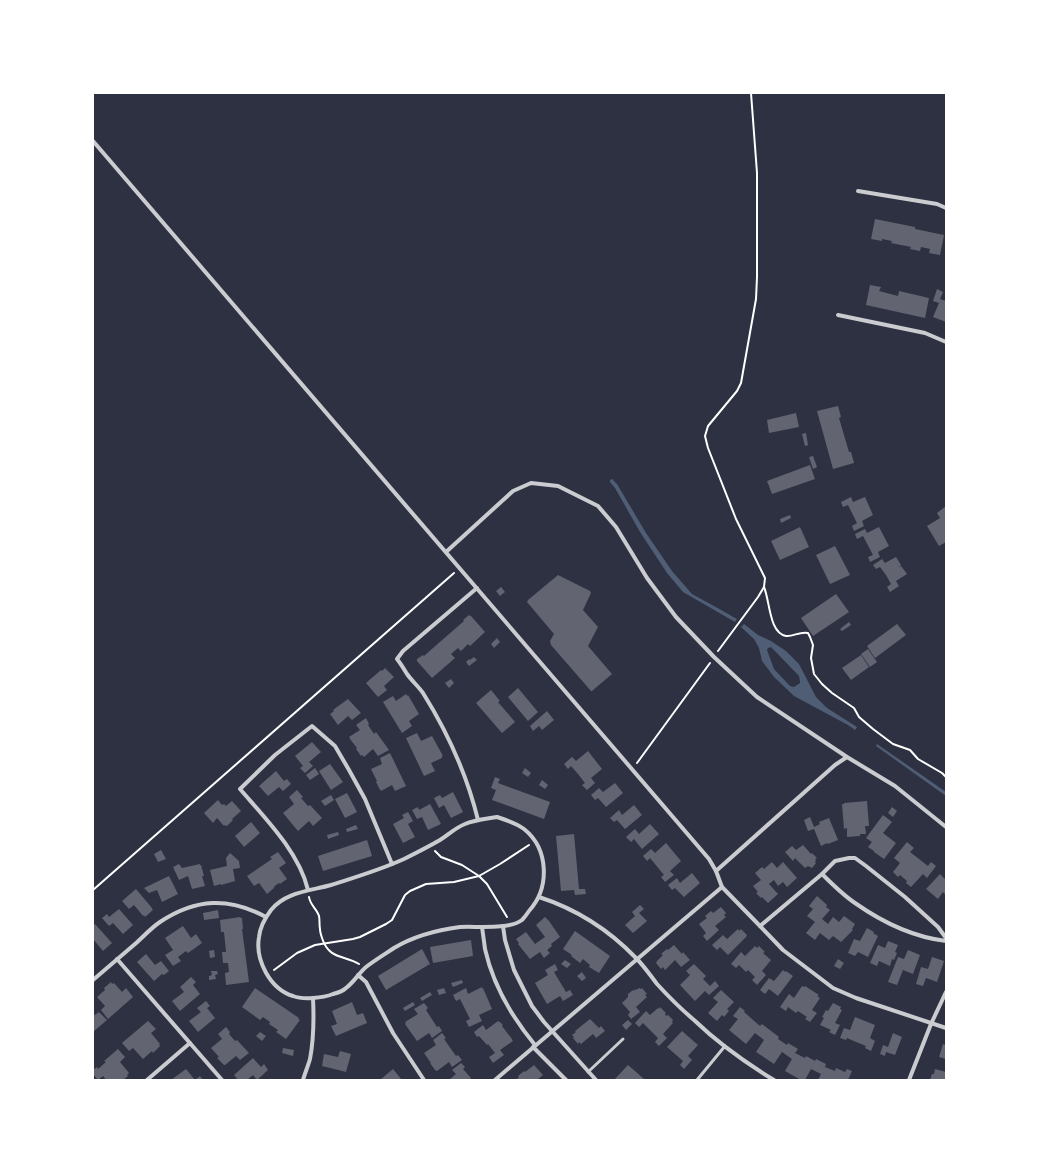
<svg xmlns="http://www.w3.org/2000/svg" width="1039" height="1173" viewBox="0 0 1039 1173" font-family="Poppins,sans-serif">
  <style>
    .water { fill: #4f5d75; fill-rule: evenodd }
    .building { fill: #626471 }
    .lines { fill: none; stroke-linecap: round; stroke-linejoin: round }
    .path { stroke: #fff; stroke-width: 2 }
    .service { stroke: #caccd0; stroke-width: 3 }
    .minor { stroke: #caccd0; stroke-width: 4 }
  </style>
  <rect width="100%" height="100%" fill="#2d3142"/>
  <!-- water -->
  <g class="water">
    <path d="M612 479 617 484 646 533 672 571 692 594 714 606 737 619 735 622 683 592 667 573 640 532 615 488 610 482V480Z"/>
    <path d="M744 624 758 635 771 641 786 651 799 664 816 697 827 708 857 727 855 730 848 725 794 696 774 677 762 661 759 648 754 639 741 627ZM771 647 799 676 800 681V683L794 687 790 686 774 669 767 650 768 648Z"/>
    <path d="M877 744 946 792V796L876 746Z"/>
  </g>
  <!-- building -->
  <g class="building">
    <path d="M875 219 915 227V229L944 235 940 255 929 253 930 249 921 247 920 251 910 249 911 247 891 243 892 241 882 239V241L871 239Z"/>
    <path d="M870 285 881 287 879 291 898 296 899 291 929 298 925 318 866 305Z"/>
    <path d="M937 289 943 292 940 299 946 301V322L933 317 939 303 933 301Z"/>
    <path d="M838 406 841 417 839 418 849 452H851L854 463 833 469 817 411Z"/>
    <path d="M796 413 799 427 769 433 767 420Z"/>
    <path d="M806 433 808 445 805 446 802 434Z"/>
    <path d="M813 456 817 467 813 469 809 457Z"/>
    <path d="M810 465 815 479 772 494 767 481Z"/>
    <path d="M851 497 853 502 865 497 873 515 862 521 864 526 854 531 852 526 857 523 848 505 843 507 841 502Z"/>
    <path d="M946 506V542L939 546 927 526 940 518 937 513Z"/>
    <path d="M790 515 791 518 781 523 780 519Z"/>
    <path d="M800 527 809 547 780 560 771 541Z"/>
    <path d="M879 527 889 546 878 552 880 557 870 562 868 557 873 555 863 536 857 539 855 534 865 529 867 533Z"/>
    <path d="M835 546 850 575 830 584 816 555Z"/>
    <path d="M896 557 901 565 898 568 901 566 907 574 896 581 899 586 890 592 887 587 891 584 886 575 880 567 876 569 873 565 882 559 885 563Z"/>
    <path d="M558 575 590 591 591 593 583 610 598 627 588 646 612 674 592 691H591L551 645 550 641 554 634 527 602 528 600Z"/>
    <path d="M501 587 505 592 500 596 496 591Z"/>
    <path d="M836 594 849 612 813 636 801 618Z"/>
    <path d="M469 615 470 616H471L485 632 470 646 468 644 461 651 458 648 451 654 455 658 432 678 417 661V659L423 655 424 656 433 648 464 621 463 620Z"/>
    <path d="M849 622 851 625 842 631 840 629Z"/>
    <path d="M897 624 906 635 875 658 867 646Z"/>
    <path d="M497 638 500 642 494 648 491 644Z"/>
    <path d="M868 649 877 662 870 667 861 654Z"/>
    <path d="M861 655 869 667 851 680 842 668Z"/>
    <path d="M474 657 477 660 469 666 466 662 469 659 470 660Z"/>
    <path d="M385 668 394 677 384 686 387 690 378 697 366 683 381 670 382 671Z"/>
    <path d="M451 679 454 683 449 688 445 683Z"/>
    <path d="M518 688 538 712 528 721 508 697Z"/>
    <path d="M491 690 500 701 498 702 515 722 502 733 476 703Z"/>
    <path d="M406 694 407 696 408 695 419 714 409 721 412 726 402 733 383 702 393 696 396 701Z"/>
    <path d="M348 699 361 713 352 720 348 716 338 725 330 714 334 711 333 710Z"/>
    <path d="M547 711 554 720 542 730 539 726 533 731 530 726Z"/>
    <path d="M366 718 369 724 368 725 374 734 376 732 389 750 378 756 373 749 364 757 362 755 361 756 356 749 357 748 350 739V738L349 737 360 730 356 725Z"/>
    <path d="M417 733 421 741 432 736 443 756H442V758L431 763 435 771 424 776 406 738Z"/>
    <path d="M312 742 321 752 309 762 313 766 305 773 300 768 303 766 295 756Z"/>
    <path d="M588 751 602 769 591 778 595 783 587 790 582 785 585 783 578 774 571 766 568 769 564 764 572 757 576 761Z"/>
    <path d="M390 753 406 786 395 791 392 785 381 791 380 789V790L376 782 377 781 371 769 382 764 380 758Z"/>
    <path d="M330 764 343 782 331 790 319 771Z"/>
    <path d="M315 768 319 774 310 780 306 775Z"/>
    <path d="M525 768 531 773 528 777 522 773Z"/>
    <path d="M276 771 284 781 287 779 291 784 283 791 279 787 268 796 259 786Z"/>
    <path d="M495 777 500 779 498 783 550 802 544 819 492 800 496 790 491 788Z"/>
    <path d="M542 780 548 785 545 789 539 785Z"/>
    <path d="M615 783 623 793 606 807 598 798 595 800 591 795 599 788 603 792Z"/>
    <path d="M297 790 303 797 301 798 308 806 310 805 322 818 313 826 309 821 298 831 283 813 294 804 289 797Z"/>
    <path d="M453 792 463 812 451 818 444 805 439 808 434 798 440 795 442 798Z"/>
    <path d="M347 793 357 812 345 818 335 799Z"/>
    <path d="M331 795 334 800 325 806 321 801Z"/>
    <path d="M218 800 222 805 224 804 226 806 232 801 241 811 232 819 233 820 227 826 225 825 224 826 217 818 213 823 204 813Z"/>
    <path d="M867 801 869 826H865L866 834H860V836L847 837V828L844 829 842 804H844V803Z"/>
    <path d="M430 804 441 824 428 830 422 817 417 819 412 810 418 807 419 810Z"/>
    <path d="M634 805 642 815 625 829 617 820 614 822 610 818 619 810 622 815Z"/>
    <path d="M892 807 897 811 893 817 888 813Z"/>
    <path d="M408 812 413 821 408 824 415 837 403 843 393 824 404 818 402 815Z"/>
    <path d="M883 815 892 822 883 833 896 843 884 859 874 852V851L868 847 872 842 866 838Z"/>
    <path d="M810 817 814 827 820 824 819 822 829 818 838 840 828 844 827 843 821 846 814 829 808 831 804 820Z"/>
    <path d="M251 822 260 833 244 847 235 836Z"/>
    <path d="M650 824 659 834 642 849 634 839 631 842 626 837 635 829 639 834Z"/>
    <path d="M356 825 358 829 347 832 346 829Z"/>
    <path d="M338 832 339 835 328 839 327 835Z"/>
    <path d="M574 834 579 889H585L586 894 575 895 574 890 561 891 556 836Z"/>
    <path d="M367 840 372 856 323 871 318 856Z"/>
    <path d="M907 842 914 848 910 852 928 866 931 862 936 866 927 878 923 874 911 887 906 883 907 881 900 875 898 877 893 872 900 863 894 858Z"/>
    <path d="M666 843 681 861 670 871 674 875 665 882 661 877 664 875 650 858 647 861 643 856 651 849 655 853Z"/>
    <path d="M803 845 811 854 812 853 817 858 815 859 816 860 815 862 816 863 812 868 808 866 805 868 795 858 793 861 785 852 792 846 796 850Z"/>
    <path d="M161 850 166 859 158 862 154 854Z"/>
    <path d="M278 852 286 863 279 868 287 879 280 884 279 883 276 885 274 887V888L267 894 259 883 254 886 247 876 272 859 270 857Z"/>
    <path d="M230 853 239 861 240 868 233 869 235 881 221 885V884L214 886 210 870 227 866 226 858Z"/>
    <path d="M772 862 777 868 783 862 797 878 787 887 783 882 778 886 774 880 769 884 778 894 768 903 762 897 761 898 756 893 758 892 753 886 761 880 755 873 762 867 764 869Z"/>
    <path d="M179 864 182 868 200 864V865H201L204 876H202L205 886 192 889 188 876 179 880 173 867Z"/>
    <path d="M692 873 700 883 684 897 675 888 672 890 668 885 677 878 680 883Z"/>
    <path d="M940 874 946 880V895L943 892 938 899 926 889Z"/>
    <path d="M169 876 178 894 162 902 157 890 149 893 144 888Z"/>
    <path d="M136 889 152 908V909L153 910 145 917 144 915 143 916 134 905 129 909 122 901Z"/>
    <path d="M817 896 827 905 826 907 830 910 822 919 828 924 833 917 839 922 844 916 855 924 852 929 853 930 841 942 833 936 829 940 820 933 815 940 806 933 815 922 807 916 813 909 809 906Z"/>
    <path d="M640 905 644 909 639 913 647 921 633 933 625 925 635 916 632 912Z"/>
    <path d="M721 907 726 913 724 915 726 917 715 926 719 930 707 941 703 936 706 933 699 924 707 918 705 916 711 911 713 913Z"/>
    <path d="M119 909 133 925 123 934 113 923 109 926 102 918 107 914 109 917Z"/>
    <path d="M218 910 219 918 204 920 203 913Z"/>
    <path d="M240 917 241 918H242L243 929H242L249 982 226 985 225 973 229 972 228 963H223L222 952H226L224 932H221L220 920Z"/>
    <path d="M545 917 549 921 560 937 551 944 552 946 547 950 550 953 544 958 540 952 530 959 518 944 519 943 516 939 526 932 535 944 545 937 536 925Z"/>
    <path d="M95 924 112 943 103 951 93 939V926Z"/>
    <path d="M183 926 191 938 196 934 202 943 188 953 186 951 178 957 181 961 173 966 165 955 173 950 165 938Z"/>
    <path d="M867 928 874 932 873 933 878 936 868 957 858 952 855 956 848 953 854 939 860 941Z"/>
    <path d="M738 929 739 931 741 929 747 935 746 937 728 955 720 947 717 950 712 945 723 935 727 939Z"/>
    <path d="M575 931 610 956 599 973 589 967 590 965 583 959 580 963 571 956 572 955 563 949Z"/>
    <path d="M471 940 473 956 433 963 430 947Z"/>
    <path d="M888 941 898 945 895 952 897 953 894 960 892 959 890 966 879 961 877 966 870 963 878 945 885 948Z"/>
    <path d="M674 945 682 954 683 952 690 960 681 967 675 960 665 970 663 967 661 969 656 963 657 961 663 955 661 954 667 949 668 950Z"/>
    <path d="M755 946 757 948 759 946 765 952 763 953 771 960 762 971 766 975 757 985 752 980 755 977 748 970 746 972 739 965 736 968 731 964 741 952 745 956Z"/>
    <path d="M422 949 430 964 386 990 378 976Z"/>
    <path d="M214 950 215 957 210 958 209 951Z"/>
    <path d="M908 950 920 955 913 974 903 970 897 985 888 982 898 957 904 959Z"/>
    <path d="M146 954 155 965 161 961 169 971 164 975 162 974 154 981 137 962Z"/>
    <path d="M932 957 944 961 937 982 926 978 923 986 916 984 921 967 928 969Z"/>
    <path d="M838 959 844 963 840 969 834 966Z"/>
    <path d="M565 960 571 964 567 968 561 964Z"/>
    <path d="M555 964 558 970 554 972 566 992 570 990 573 995 563 1001 560 996 547 1004 535 983 548 975 545 970Z"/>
    <path d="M694 964 706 976 703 979 710 986 715 981 719 986 709 995 705 991 695 1001 680 985 690 975 686 971Z"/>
    <path d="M783 970 785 972 786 971 793 976 778 996 769 989 765 994 760 990 769 978 774 981Z"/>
    <path d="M211 971H217L218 974 215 975 216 979 209 980V976L212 975Z"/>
    <path d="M582 972 586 978 582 981 577 976Z"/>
    <path d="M191 977 196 982 193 985 200 994 180 1011 172 1001 184 992 180 987Z"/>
    <path d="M462 980 463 983 453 987 451 983Z"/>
    <path d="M111 982 112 984 114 983 122 992 126 988 133 997 108 1019 101 1010 105 1006 97 997 105 990 104 988Z"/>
    <path d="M802 986 804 987 805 986 819 995 817 996 820 998 812 1010 817 1013 810 1022 805 1019 807 1017 798 1011 796 1013 788 1007 786 1011 780 1007 789 994 794 998Z"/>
    <path d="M482 987V989L483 988 492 1009 479 1015 482 1021 469 1027 466 1021 470 1019 460 999 456 1001 453 995 466 988 468 994Z"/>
    <path d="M255 988 299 1018 298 1019 300 1020 286 1039 276 1032 278 1030 269 1024 270 1022 263 1017 260 1020 242 1007Z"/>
    <path d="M444 988 446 993 439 995 437 990Z"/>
    <path d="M639 988 641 989 642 988 647 994 645 995 647 997 636 1007 640 1012 631 1019 628 1015 630 1012 622 1003 628 997V994L633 990 634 991 635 989 636 990Z"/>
    <path d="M721 990 734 1002 727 1009 729 1011 724 1017 722 1015 717 1021 708 1013 718 1002 713 998Z"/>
    <path d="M430 992 432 995 422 1001 420 998Z"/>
    <path d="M206 1001 210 1006 207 1008 215 1018 198 1032 189 1021 201 1012 197 1008Z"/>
    <path d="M352 1002 357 1015 363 1013 367 1023 336 1036 331 1026 337 1024 332 1011Z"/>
    <path d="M413 1002 415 1005 405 1011 403 1008Z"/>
    <path d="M424 1003 428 1008 426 1010 437 1027 439 1026 442 1031 432 1038 429 1033 417 1041 405 1024 406 1023 405 1022 418 1014 414 1009Z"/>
    <path d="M833 1003 841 1007 840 1009 842 1010 835 1023 840 1025 835 1035 829 1032 831 1030 820 1025 824 1018 822 1017 826 1010 828 1011Z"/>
    <path d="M660 1007 666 1013 665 1014 666 1016 668 1015 673 1020 672 1022 673 1023 663 1034 667 1038 659 1046 655 1042 658 1038 643 1023 639 1027 635 1023 646 1011 650 1015 658 1008 659 1009Z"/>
    <path d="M740 1007 745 1011 744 1012 760 1026 762 1024 779 1037 778 1039 787 1045 788 1043 798 1049 795 1053 805 1058 806 1056 815 1061 816 1059 826 1064 825 1067 835 1071 836 1068 845 1072 847 1069 852 1071 848 1080H818L821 1074 811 1069 805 1080H801L785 1071 792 1059 782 1052 774 1064 756 1052 764 1040 755 1033 746 1044 729 1030 738 1019 733 1016Z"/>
    <path d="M99 1012 107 1020 93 1032V1013L95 1015Z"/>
    <path d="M855 1017 875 1025 870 1038 875 1041 871 1051 865 1048 866 1046 856 1042 847 1038 846 1040 840 1038 844 1028 850 1030Z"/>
    <path d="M590 1019 599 1028 601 1026 605 1031 596 1038 593 1034 581 1044 579 1042 578 1044 573 1038 574 1037 572 1035 576 1032 575 1031Z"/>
    <path d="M628 1020 632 1024 626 1030 622 1025Z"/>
    <path d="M148 1021 156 1029 151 1033 160 1044 159 1045 160 1046 153 1053 152 1051 143 1059 133 1048 129 1051 122 1043Z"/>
    <path d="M498 1021 499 1022H500L503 1025 502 1026 512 1039V1040L513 1041 500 1050 504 1055 493 1063 489 1057 495 1053 488 1044 487 1045 479 1036 477 1037 474 1032 483 1025 486 1030Z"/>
    <path d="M226 1027 230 1032 229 1034 235 1041 237 1040 249 1053 240 1060 236 1056 225 1065H224L217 1058 219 1057 211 1048 222 1039 218 1034Z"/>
    <path d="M682 1031 698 1045 688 1056 692 1060 684 1069 680 1065 683 1061 667 1047Z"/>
    <path d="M260 1032 266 1036 262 1041 256 1036Z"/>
    <path d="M442 1033 446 1038 444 1039 456 1056 458 1055 462 1060 452 1067 449 1062 437 1071 435 1070 430 1063H431L424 1053 436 1045 433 1040Z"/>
    <path d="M893 1033 902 1037 895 1055 886 1052 885 1056 880 1054 883 1045 888 1047Z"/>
    <path d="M946 1042V1059L939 1057 943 1044 945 1045Z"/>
    <path d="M283 1048 294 1050 293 1056 282 1053Z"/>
    <path d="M118 1049 125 1057 120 1062 129 1073 127 1075 128 1076 123 1080H106L103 1076 98 1080 93 1074V1070L97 1067 98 1069 106 1062 104 1061Z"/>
    <path d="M340 1051 351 1054 346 1072 322 1066 324 1054 338 1057Z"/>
    <path d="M253 1058 261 1067 264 1064 268 1070 257 1080 253 1075 247 1080H238L234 1075Z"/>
    <path d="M461 1063 465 1067 463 1069 471 1078 469 1080H449L456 1074 452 1070Z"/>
    <path d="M534 1065 543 1075 537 1080H518L517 1079 519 1077 518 1076 524 1071 525 1072Z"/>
    <path d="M628 1065 635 1071 645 1080H614Z"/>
    <path d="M186 1069 195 1080 200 1076 203 1080H171Z"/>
    <path d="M393 1069 402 1080H380Z"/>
    <path d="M935 1069 946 1072V1080H930L932 1074H934Z"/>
  </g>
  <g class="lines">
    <!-- path -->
    <g class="path">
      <path d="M764 587C770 601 769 633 786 636 793 637 800 631 808 633L810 637 813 645 811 658 814 674 822 684 832 693 854 708 859 717 873 729 893 744 910 750 918 759 942 773 946 777"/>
      <path d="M718 651 758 597 764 587 765 578 736 519 708 448 705 436 708 426 737 391 741 383 756 299 757 277V173L751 93"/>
      <path d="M637 763 710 663"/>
      <path d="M435 851 441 857 462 865 479 876 487 884 507 917"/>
      <path d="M93 890 454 573"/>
      <path d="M309 897C310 905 317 909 319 916 320 920 319 925 320 929 320 932 321 935 322 938 329 960 345 955 359 964"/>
      <path d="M274 970 297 953 315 945 353 939 360 937 386 924 392 920 405 895 410 891 426 884 454 882 479 876 500 864 529 845"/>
    </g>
    <!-- service -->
    <g class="service">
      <path d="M588 1072 623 1039"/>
      <path d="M697 1080 725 1046"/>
    </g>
    <!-- minor -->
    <g class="minor">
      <path d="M93 141 709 859 716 871 722 887 760 926 783 950 833 988 856 998 946 1028"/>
      <path d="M858 191 937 204 946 208"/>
      <path d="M838 315 925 333 946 342"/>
      <path d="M446 552 513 491 531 483 558 486 598 506 616 527 647 578 676 617 714 657 757 697 847 757 895 786 946 827"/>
      <path d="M477 588 403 651 397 659C401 664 404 669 407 674 412 681 418 686 423 693 448 733 467 775 478 820"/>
      <path d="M497 817C506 820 516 823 524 829 549 849 550 888 529 911 527 914 525 917 522 920 509 930 476 926 460 927 437 930 414 936 394 948 385 954 375 960 366 967 359 973 354 982 346 988 343 991 337 993 333 994 323 998 303 1000 293 996 270 989 255 960 259 937 260 927 265 918 271 910 285 892 310 891 331 885 356 877 380 870 404 859 416 853 428 847 440 840 448 835 455 828 465 824 475 820 486 819 497 817Z"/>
      <path d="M716 871 835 765 847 757"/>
      <path d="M822 874C832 884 843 895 855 903 882 922 913 937 946 941"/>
      <path d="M308 890C299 852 265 818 240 789L275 755 312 726 335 746 349 770 365 799 392 864"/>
      <path d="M539 897C576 909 609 930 636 958 644 966 650 975 657 984 668 996 681 1009 694 1020 718 1043 746 1063 774 1080"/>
      <path d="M503 926 505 940 514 970 532 1006 544 1022 596 1080"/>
      <path d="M760 926 822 874 835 861 849 858H855L866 866 905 897 938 927 946 938"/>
      <path d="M482 927C483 934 484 941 485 949 493 985 512 1017 535 1045"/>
      <path d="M117 959 222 1080"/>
      <path d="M358 975 366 982 393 1033 424 1080"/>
      <path d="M93 980C107 968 121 956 135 944 143 937 151 928 160 922 196 898 229 897 266 917"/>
      <path d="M533 1047 566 1080"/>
      <path d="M147 1080 190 1043"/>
      <path d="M303 1080C305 1073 308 1066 310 1059 314 1038 314 1018 313 998"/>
      <path d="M495 1080 722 887"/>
      <path d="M909 1080 931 1024 946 992"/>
    </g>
  </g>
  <!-- border -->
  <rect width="1039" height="1173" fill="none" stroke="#ffffff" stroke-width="188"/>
</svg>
